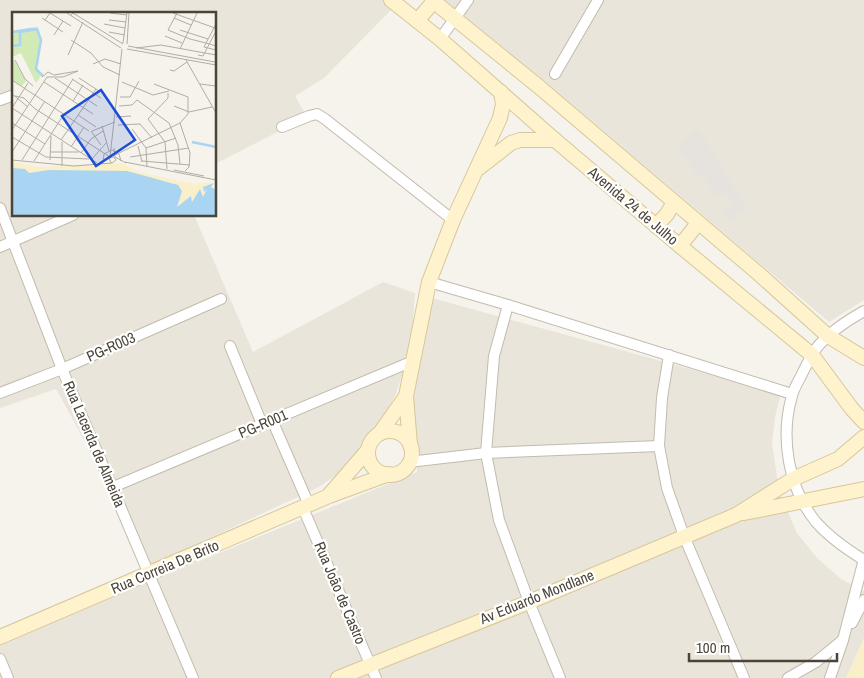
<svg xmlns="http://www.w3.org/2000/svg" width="864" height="678" viewBox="0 0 864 678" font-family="'Archivo Narrow',sans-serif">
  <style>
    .residential { fill: #eae5da }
    .industrial { fill: #e6e2dd }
    .sand { fill: #f9efc9 }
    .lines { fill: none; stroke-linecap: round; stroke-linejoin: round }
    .street-casing { stroke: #c2bbae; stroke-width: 12 }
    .secondary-casing { stroke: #d6c79b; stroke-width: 16 }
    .street { stroke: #fff; stroke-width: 10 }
    .secondary { stroke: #fff3cd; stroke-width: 14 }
    .labels { text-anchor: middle; stroke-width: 4.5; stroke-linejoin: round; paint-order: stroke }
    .street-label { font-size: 15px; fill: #4b4439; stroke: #fff }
    .inset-river { fill: none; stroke: #a9d4f2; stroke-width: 2.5 }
    .inset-road { fill: none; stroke: #b2ada4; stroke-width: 1 }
    .view { fill: #1d4ed8; fill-opacity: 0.15; stroke: #1d4ed8; stroke-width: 2.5 }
    .inset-edge { fill: none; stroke: #4b4439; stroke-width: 2.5 }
  </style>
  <rect width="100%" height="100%" fill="#f6f3ec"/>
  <!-- residential -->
  <g class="residential">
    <path d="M0 0H382L392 9 324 78 295 96 307 117 215 164V14H14V215H194L253 352 383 282 415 293 411 349 395 396 377 429 360 453 338 474 319 487 141 570 116 498 56 389 0 408Z"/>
    <path d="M444 0H864V300L829 322 534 72Z"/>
    <path d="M432 298 781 394 775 417 772 443 779 491 797 533 817 558 841 579 864 591V638L846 678H0V643L417 472 411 378Z"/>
  </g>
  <!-- industrial -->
  <path class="industrial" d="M699 129 747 209 730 220 724 210 735 205 726 192 716 197 703 176 698 177 677 144Z"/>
  <!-- sand -->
  <path class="sand" d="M864 638V678H846Z"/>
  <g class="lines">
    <!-- street casing -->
    <g class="street-casing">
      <g id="street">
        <path d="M440 39 468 0"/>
        <path d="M555 74 598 0"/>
        <path d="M0 100 14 95"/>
        <path d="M282 127 309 116 317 114 325 119 453 220"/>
        <path d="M0 208 62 369 193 678"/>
        <path d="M0 247 73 215"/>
        <path d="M429 282 508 305 792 394"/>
        <path d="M508 305 494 356 486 453 499 520 529 602 560 678"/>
        <path d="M864 311C848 320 831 331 819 345 812 353 808 362 803 372 800 379 794 387 792 396 780 437 788 488 816 522 830 538 846 549 864 560"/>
        <path d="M230 346 262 424"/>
        <path d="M669 355 662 398 659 446 667 488 684 536 744 678"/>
        <path d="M0 393 62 369 221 299"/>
        <path d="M272 420 309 505"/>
        <path d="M409 462 486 453 659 446"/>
        <path d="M113 487 413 361"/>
        <path d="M303 508 376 678"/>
        <path d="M852 623 864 600"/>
        <path d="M0 659 8 678"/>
        <path d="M788 678 816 662 843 640"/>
        <path d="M830 678 843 640 864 559"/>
      </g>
    </g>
    <!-- secondary casing -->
    <g class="secondary-casing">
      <g id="secondary">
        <path d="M391 0 440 39 555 140 680 246 812 355 852 409 864 422"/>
        <path d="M432 0 538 86 759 274 828 336 864 358"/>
        <path d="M417 21 434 1"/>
        <path d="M479 168 511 143 520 140H555"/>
        <path d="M656 226 667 214 674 202"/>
        <path d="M680 246 698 223"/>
        <circle cx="390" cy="453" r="22"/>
        <path d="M380 433 406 396"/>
        <path d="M410 445 406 396 429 282 453 220 500 118 503 104 501 92"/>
        <path d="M329 495 368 450"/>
        <path d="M744 513 864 489"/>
        <path d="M0 637 329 496 389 474"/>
        <path d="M338 678 529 602 736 515 793 479 838 459 864 437"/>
      </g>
    </g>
    <!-- street -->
    <use href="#street" class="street"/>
    <!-- secondary -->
    <use href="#secondary" class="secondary"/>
  </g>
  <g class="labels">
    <!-- street labels -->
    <g class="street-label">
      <text transform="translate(633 206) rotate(40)" y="5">Avenida 24 de Julho</text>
      <text transform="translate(111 347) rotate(-24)" y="5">PG-R003</text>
      <text transform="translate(263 424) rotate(-23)" y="5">PG-R001</text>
      <text transform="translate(94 444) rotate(67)" y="5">Rua Lacerda de Almeida</text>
      <text transform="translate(165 567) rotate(-23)" y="5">Rua Correia De Brito</text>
      <text transform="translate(340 593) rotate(67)" y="5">Rua João de Castro</text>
      <text transform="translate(537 597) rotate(-22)" y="5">Av Eduardo Mondlane</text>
    </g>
  </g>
  <!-- overview -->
  <g transform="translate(12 12)">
    <rect width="204" height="204" fill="#f6f3ec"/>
    <path d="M24 15 30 27 23 57 29 64 24 71 9 41 0 45 14 69 10 74 0 68V19Z" fill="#d2eab5"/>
    <path d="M0 150 30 155 109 151 127 160 182 172 197 170 200 171 191 175 192 180 195 177 191 185 187 178 180 190 179 184 164 195 170 178 160 170 138 167 111 159 17 161 13 157 0 156Z" fill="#f9efc9"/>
    <path d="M0 156 13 157 17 161 37 158 115 159 166 173 170 179 165 195 179 184 180 190 188 177 191 185 195 177 192 180 191 175 202 171 199 175 204 178V203H0Z" fill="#a9d4f2"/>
    <path class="inset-river" d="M0 20 20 17M0 34 8 33V20L25 17 29 28 24 57 31 64M180 130 204 135"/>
    <path class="inset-road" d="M55 1 109 36M98 1 115 3M161 1 203 16M165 1 156 18 178 27 194 31 204 12M59 3 61 1 111 32M30 6 51 20M162 6 179 13M33 8 38 1 59 14M97 8 114 10M92 12 113 16M168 18 196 27M97 20 113 23M42 23 51 9M153 24 170 31M59 28 79 41 91 55 108 63M111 31 115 1M115 32 117 1M116 34 203 50M204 34 194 31 192 35 204 38M124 36 149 33 204 43M115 37 204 53M168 37 185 1M56 43 71 10M186 43 191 44 204 19M3 48 13 67 21 74M174 48 204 101M81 52 93 47 109 52M158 58 162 59 175 50M43 66 85 94M67 66 87 79M60 67 89 86M0 68 77 119M32 70 81 102M110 70 141 83 157 79M188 72 204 74M0 82 16 95M3 84 12 86 22 96 98 145 110 37M108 85H118L127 69M61 89 71 73M107 94 120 93 125 88 157 111 166 133 168 152M162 94 177 100 200 95M0 96 85 151M0 96 16 71M66 103 84 115M104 105 119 104M0 111 33 132M168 111 178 141 177 155 173 159M106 113 128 112 140 126M90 114 97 139M120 117 134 136 135 155M0 118 35 65H51L66 59 42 63 36 60 30 65M79 119 89 133M80 119 103 110M0 125 34 145 77 147M49 128 84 77M126 134 130 150M59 135 72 115M102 136 103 145 114 151M134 136 164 126M0 140 33 89M38 140H67M69 141 79 127 91 119M101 144 168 111 176 102V85L142 72M118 145 177 136M0 148 62 154 100 151 104 148 102 145 97 146 99 151M10 148 61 67M38 148 39 124M79 148 95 130M22 149 52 102M130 149 178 153M91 150 92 142 100 138 107 142 109 149M113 150 204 168M50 154V130M155 157 153 130 136 107 156 86V81M162 158 192 164"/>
    <path class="view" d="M89 78 123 128 84 154 50 104Z"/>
    <rect width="204" height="204" class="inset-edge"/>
  </g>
  <!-- scale -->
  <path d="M689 653v8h148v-8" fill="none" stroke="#4b4439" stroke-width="2.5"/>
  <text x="696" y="653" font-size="15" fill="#4b4439" stroke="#ffffff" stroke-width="4" paint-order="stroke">100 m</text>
</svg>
